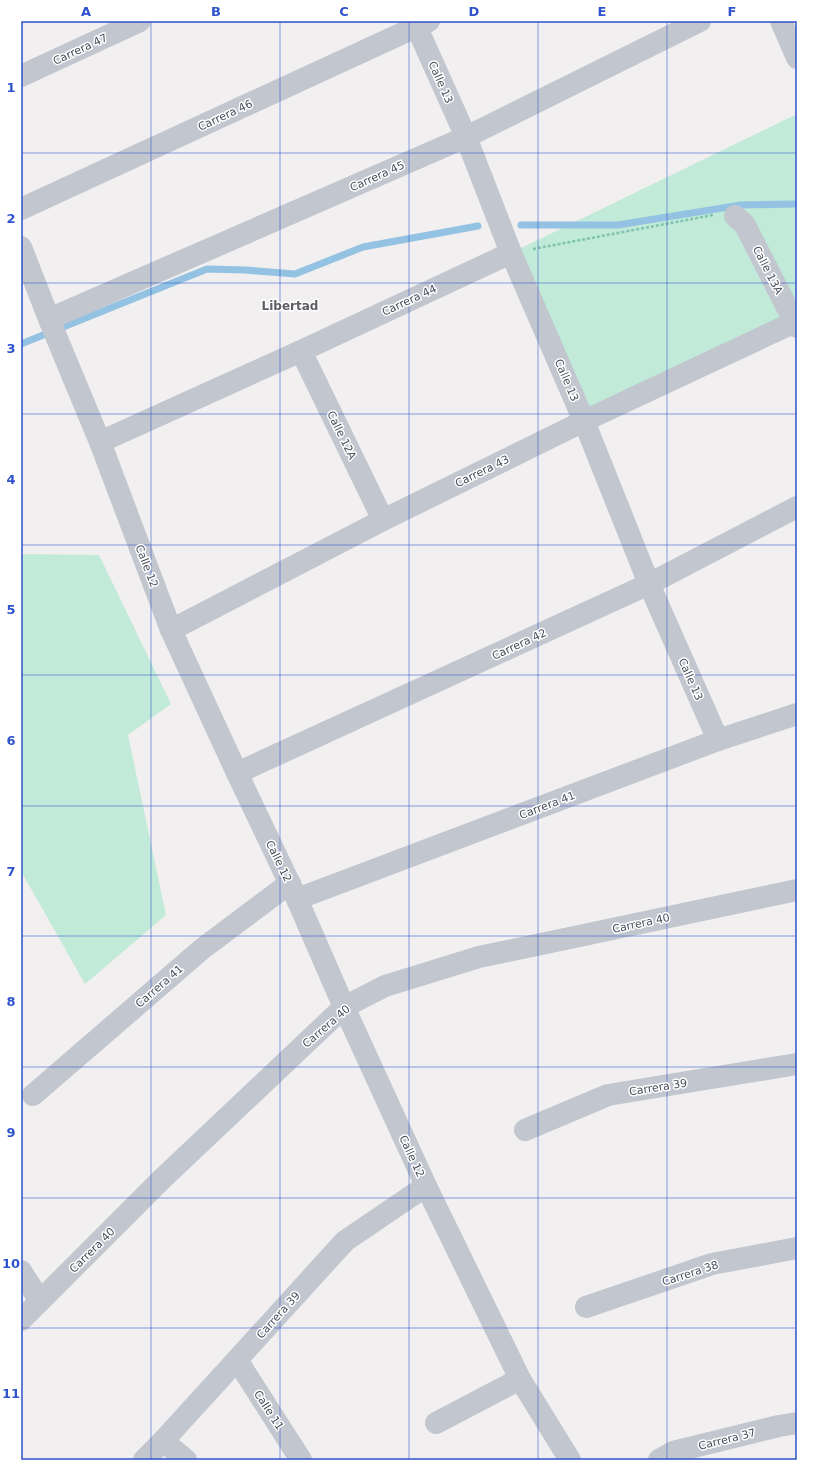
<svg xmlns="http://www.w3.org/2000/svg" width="818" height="1481" viewBox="0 0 818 1481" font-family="'DejaVu Sans',sans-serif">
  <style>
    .green { fill: #c2ead9 }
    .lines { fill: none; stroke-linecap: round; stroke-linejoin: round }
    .stream { stroke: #94c2e2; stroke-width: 7 }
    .path { stroke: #7ec4af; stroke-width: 2.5; stroke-dasharray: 3 2; stroke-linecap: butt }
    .minor { stroke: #c1c6cf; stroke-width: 22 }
    .grid { fill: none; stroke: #2e53cc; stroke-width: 1; stroke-opacity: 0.55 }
    .labels { text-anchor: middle; stroke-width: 3; stroke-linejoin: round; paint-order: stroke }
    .street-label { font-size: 11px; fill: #494e5a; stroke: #fff }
    .neighbourhood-label { font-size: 12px; font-weight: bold; fill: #5c5e63; stroke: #fff }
    .neatline { fill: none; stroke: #2e53cc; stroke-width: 1.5 }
    .grid-label { font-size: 13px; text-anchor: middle; font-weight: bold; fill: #2e53cc }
  </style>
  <rect width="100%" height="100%" fill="#f1efef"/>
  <!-- green -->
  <g class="green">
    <path d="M797 114V321L584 421 511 253Z"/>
    <path d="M21 554 99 555 171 704 128 735 166 915 85 984 21 871Z"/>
  </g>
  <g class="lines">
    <!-- stream -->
    <g class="stream">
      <path d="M521 225H618L741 205 797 204"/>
      <path d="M21 344 207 269 245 270 295 274 363 247 478 226"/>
    </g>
    <!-- path -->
    <path class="path" d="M533 249 713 215"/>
    <!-- minor -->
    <g class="minor">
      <path d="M414 21 466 137 511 253 584 421 649 584 718 740"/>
      <path d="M781 21 797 58"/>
      <path d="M21 76 140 21"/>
      <path d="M21 209 429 21"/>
      <path d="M735 216 745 225 797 327"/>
      <path d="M21 247 51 324 100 442 171 630 237 773 297 899 344 1007 426 1186 520 1379 570 1460"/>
      <path d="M49 319 466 137 700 21"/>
      <path d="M301 351 383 520"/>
      <path d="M100 442 301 351 511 253"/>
      <path d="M171 630 383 520 584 421 797 321"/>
      <path d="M237 773 649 584 797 507"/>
      <path d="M297 899 718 740 797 714"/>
      <path d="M33 1095 202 949 290 883"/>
      <path d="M525 1130 608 1095 797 1064"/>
      <path d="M21 1271 40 1301"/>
      <path d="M586 1307 712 1264 797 1248"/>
      <path d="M21 1320 161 1180 344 1007 385 986 479 957 797 890"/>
      <path d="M237 1360 301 1460"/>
      <path d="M436 1423 520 1379"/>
      <path d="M163 1441 186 1460"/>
      <path d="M144 1460 163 1441 345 1241 426 1186"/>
      <path d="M659 1460 673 1452 779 1426 797 1423"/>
    </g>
  </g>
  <!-- grid -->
  <path class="grid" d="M151 21V1460M280 21V1460M409 21V1460M538 21V1460M667 21V1460M21 153H797M21 283H797M21 414H797M21 545H797M21 675H797M21 806H797M21 936H797M21 1067H797M21 1198H797M21 1328H797"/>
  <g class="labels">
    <!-- street labels -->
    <g class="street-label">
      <text transform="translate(80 49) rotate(-25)" y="4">Carrera 47</text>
      <text transform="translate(441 82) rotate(66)" y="4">Calle 13</text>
      <text transform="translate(225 115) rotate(-25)" y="4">Carrera 46</text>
      <text transform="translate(377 176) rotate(-24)" y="4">Carrera 45</text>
      <text transform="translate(768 270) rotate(63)" y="4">Calle 13A</text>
      <text transform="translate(409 300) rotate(-25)" y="4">Carrera 44</text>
      <text transform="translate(567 380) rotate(67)" y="4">Calle 13</text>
      <text transform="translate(342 435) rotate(64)" y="4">Calle 12A</text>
      <text transform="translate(482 471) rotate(-26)" y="4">Carrera 43</text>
      <text transform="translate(147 566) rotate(69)" y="4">Calle 12</text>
      <text transform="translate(519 644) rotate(-25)" y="4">Carrera 42</text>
      <text transform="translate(691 679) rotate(66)" y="4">Calle 13</text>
      <text transform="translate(547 805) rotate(-21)" y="4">Carrera 41</text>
      <text transform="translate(279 861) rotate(64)" y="4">Calle 12</text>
      <text transform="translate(641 923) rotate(-12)" y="4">Carrera 40</text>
      <text transform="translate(159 986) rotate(-41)" y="4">Carrera 41</text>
      <text transform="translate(326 1026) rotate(-41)" y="4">Carrera 40</text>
      <text transform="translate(658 1087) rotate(-9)" y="4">Carrera 39</text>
      <text transform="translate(412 1156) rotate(65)" y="4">Calle 12</text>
      <text transform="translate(92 1250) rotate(-45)" y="4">Carrera 40</text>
      <text transform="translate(690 1273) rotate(-18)" y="4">Carrera 38</text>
      <text transform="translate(278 1315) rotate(-48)" y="4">Carrera 39</text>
      <text transform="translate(269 1410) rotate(57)" y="4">Calle 11</text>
      <text transform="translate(727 1439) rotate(-14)" y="4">Carrera 37</text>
    </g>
    <!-- neighbourhood labels -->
    <g class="neighbourhood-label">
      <text x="290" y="310">Libertad</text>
    </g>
  </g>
  <!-- border -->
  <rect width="818" height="1481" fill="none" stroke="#ffffff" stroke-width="44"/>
  <rect x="22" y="22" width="774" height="1437" class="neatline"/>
  <g class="grid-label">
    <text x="86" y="16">A</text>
    <text x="216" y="16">B</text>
    <text x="344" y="16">C</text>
    <text x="474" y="16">D</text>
    <text x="602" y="16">E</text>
    <text x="732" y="16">F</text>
    <text x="11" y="92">1</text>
    <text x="11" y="223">2</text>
    <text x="11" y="353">3</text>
    <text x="11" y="484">4</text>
    <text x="11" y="614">5</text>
    <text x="11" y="745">6</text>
    <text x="11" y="876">7</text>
    <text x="11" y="1006">8</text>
    <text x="11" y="1137">9</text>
    <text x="11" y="1268">10</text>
    <text x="11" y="1398">11</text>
  </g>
</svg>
